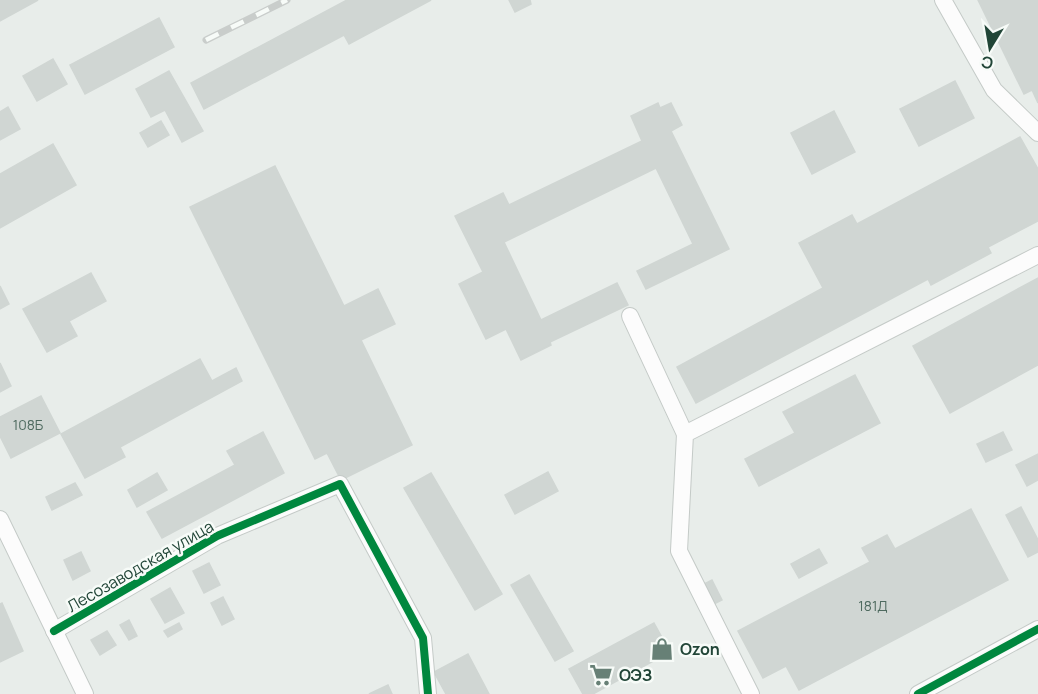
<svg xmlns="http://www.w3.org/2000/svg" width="1038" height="694" viewBox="0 0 1038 694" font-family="Manrope,sans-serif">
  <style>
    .building { fill: #d0d6d3; stroke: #d0d6d3; stroke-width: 1.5 }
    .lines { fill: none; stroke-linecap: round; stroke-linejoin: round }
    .minor-casing { stroke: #c4cac7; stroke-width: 18 }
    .minor { stroke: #fcfcfc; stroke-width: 16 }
    .rail-casing { stroke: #c9cdcb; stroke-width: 7 }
    .rail { stroke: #f7fbf8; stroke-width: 4.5; stroke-dasharray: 14; stroke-linecap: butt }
    .cycleway-casing { stroke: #f7fbf8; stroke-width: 11 }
    .cycleway { stroke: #00873e; stroke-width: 8 }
    .labels { text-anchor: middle; stroke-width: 5; stroke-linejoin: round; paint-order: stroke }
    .number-label { font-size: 14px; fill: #4e6a5f }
    .street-label { font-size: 16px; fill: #214537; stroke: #f7fbf8 }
    .poi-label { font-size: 16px; font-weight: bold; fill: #214537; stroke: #f7fbf8; text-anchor: start }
  </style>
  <rect width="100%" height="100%" fill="#e8edea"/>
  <!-- building -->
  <g class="building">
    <path d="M0 0H38L0 21Z"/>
    <path d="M347 0H431L349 44 344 35 204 109 191 83Z"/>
    <path d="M509 0H530L531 4 515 12Z"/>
    <path d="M978 0H1038V103L1032 90 1024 94Z"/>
    <path d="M159 18 174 47 85 94 70 65Z"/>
    <path d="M53 59 67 84 37 101 23 76Z"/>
    <path d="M169 71 203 131 182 142 165 110 151 117 136 89Z"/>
    <path d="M955 81 974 118 919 146 900 109Z"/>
    <path d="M658 103 660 108 671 103 682 125 671 131 729 249 646 289 637 271 693 244 656 168 504 242 541 320 617 283 628 305 550 342 551 345 521 360 506 329 486 339 459 284 483 272 455 216 503 193 509 205 642 141 631 116Z"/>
    <path d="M8 107 20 129 0 140V112Z"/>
    <path d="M834 111 855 152 812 174 791 133Z"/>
    <path d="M161 121 169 135 148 147 140 133Z"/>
    <path d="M1020 137 1038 169V221L988 247 991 253 931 285 928 279 696 403 677 367 823 288 799 243 852 215 857 224Z"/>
    <path d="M53 144 76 185 0 228V174Z"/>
    <path d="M275 166 344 306 378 289 395 324 361 340 412 445 341 480 327 453 315 459 190 207Z"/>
    <path d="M91 273 106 301 69 321 77 336 47 352 23 309Z"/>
    <path d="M1038 278V365L950 413 913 346Z"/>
    <path d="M0 286 9 304 0 309Z"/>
    <path d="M200 359 212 381 236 368 242 381 120 447 125 457 85 478 61 434Z"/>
    <path d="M0 363 11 386 0 392Z"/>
    <path d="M855 375 880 423 759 486 745 459 795 433 783 412Z"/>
    <path d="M41 396 60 433 11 458 0 436V417Z"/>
    <path d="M263 432 284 473 162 538 147 512 235 465 227 451Z"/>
    <path d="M1003 432 1012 450 986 462 977 444Z"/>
    <path d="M1038 454V480L1027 486 1016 465Z"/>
    <path d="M548 472 558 491 515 514 505 495Z"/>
    <path d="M157 473 167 490 137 507 128 490Z"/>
    <path d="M431 473 502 594 475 610 404 488Z"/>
    <path d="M75 483 82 495 52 510 46 497Z"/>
    <path d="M1021 507 1038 540V552L1028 557 1006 515Z"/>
    <path d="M971 509 1008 580 799 690 786 666 763 678 738 631 870 562 862 548 887 535 895 549Z"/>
    <path d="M819 549 827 563 799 578 791 564Z"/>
    <path d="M81 552 90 571 73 580 64 560Z"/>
    <path d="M209 563 220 585 204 593 193 571Z"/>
    <path d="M529 575 573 651 555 661 511 585Z"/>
    <path d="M712 580 722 600 714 604 704 584Z"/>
    <path d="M170 588 184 613 165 623 151 599Z"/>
    <path d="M223 597 234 619 222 625 211 603Z"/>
    <path d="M2 603 23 651 0 662V604Z"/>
    <path d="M129 620 137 636 129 640 120 625Z"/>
    <path d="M179 623 182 629 168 637 164 631Z"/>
    <path d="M654 623 670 652 593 694H583L569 669Z"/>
    <path d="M107 631 116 645 100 655 91 640Z"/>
    <path d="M468 654 489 694H446L434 672Z"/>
    <path d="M388 685 392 694H369Z"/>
  </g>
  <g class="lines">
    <!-- minor casing -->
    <g class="minor-casing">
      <g id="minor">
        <path d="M943 0 994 90 1038 133"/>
        <path d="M630 316 685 434"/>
        <path d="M0 519 85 694"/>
        <path d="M54 631 217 536 340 484 423 638 428 694"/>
        <path d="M751 694 679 551 685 434 1038 255"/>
        <path d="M918 694 1038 629"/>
      </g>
    </g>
    <!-- minor -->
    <use href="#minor" class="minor"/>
    <!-- rail casing -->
    <g class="rail-casing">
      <path id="rail" d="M206 40 287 0"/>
    </g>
    <!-- rail -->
    <use href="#rail" class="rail"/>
    <!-- cycleway casing -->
    <g class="cycleway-casing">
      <g id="cycleway">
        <path d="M54 631 217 536 340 484 423 638 428 694"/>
        <path d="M918 694 1038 629"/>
      </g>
    </g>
    <!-- cycleway -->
    <use href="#cycleway" class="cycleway"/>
  </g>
  <!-- icons -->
  <defs>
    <g id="shop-bare" transform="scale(1.8)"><path d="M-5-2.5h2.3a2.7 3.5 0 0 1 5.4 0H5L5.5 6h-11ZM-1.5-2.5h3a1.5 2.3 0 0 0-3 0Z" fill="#678076" stroke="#f7fbf8" stroke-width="2.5" paint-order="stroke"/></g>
    <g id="supermarket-bare" transform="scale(1.8)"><path d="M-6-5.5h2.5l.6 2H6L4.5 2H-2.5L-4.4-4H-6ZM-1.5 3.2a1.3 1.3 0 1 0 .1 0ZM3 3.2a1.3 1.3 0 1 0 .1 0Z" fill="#678076" stroke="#f7fbf8" stroke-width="2.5" paint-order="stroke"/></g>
  </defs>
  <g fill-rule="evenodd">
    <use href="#shop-bare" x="662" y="649"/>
    <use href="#supermarket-bare" x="601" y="675"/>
  </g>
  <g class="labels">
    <!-- number labels -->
    <g class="number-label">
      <text x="28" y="430">108Б</text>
      <text x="873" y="611">181Д</text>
    </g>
    <!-- street labels -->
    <g class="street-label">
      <text transform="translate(140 566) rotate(-30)" y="6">Лесозаводская улица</text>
    </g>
    <!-- poi labels -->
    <g class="poi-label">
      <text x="680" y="655">Ozon</text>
      <text x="619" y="681">ОЭЗ</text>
    </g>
  </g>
  <!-- north arrow -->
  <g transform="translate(990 48) rotate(191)" stroke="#f7fbf8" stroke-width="4.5" paint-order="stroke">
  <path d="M0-4.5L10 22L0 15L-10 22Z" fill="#214537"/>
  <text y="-9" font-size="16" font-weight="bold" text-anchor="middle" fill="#214537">С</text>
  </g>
</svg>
